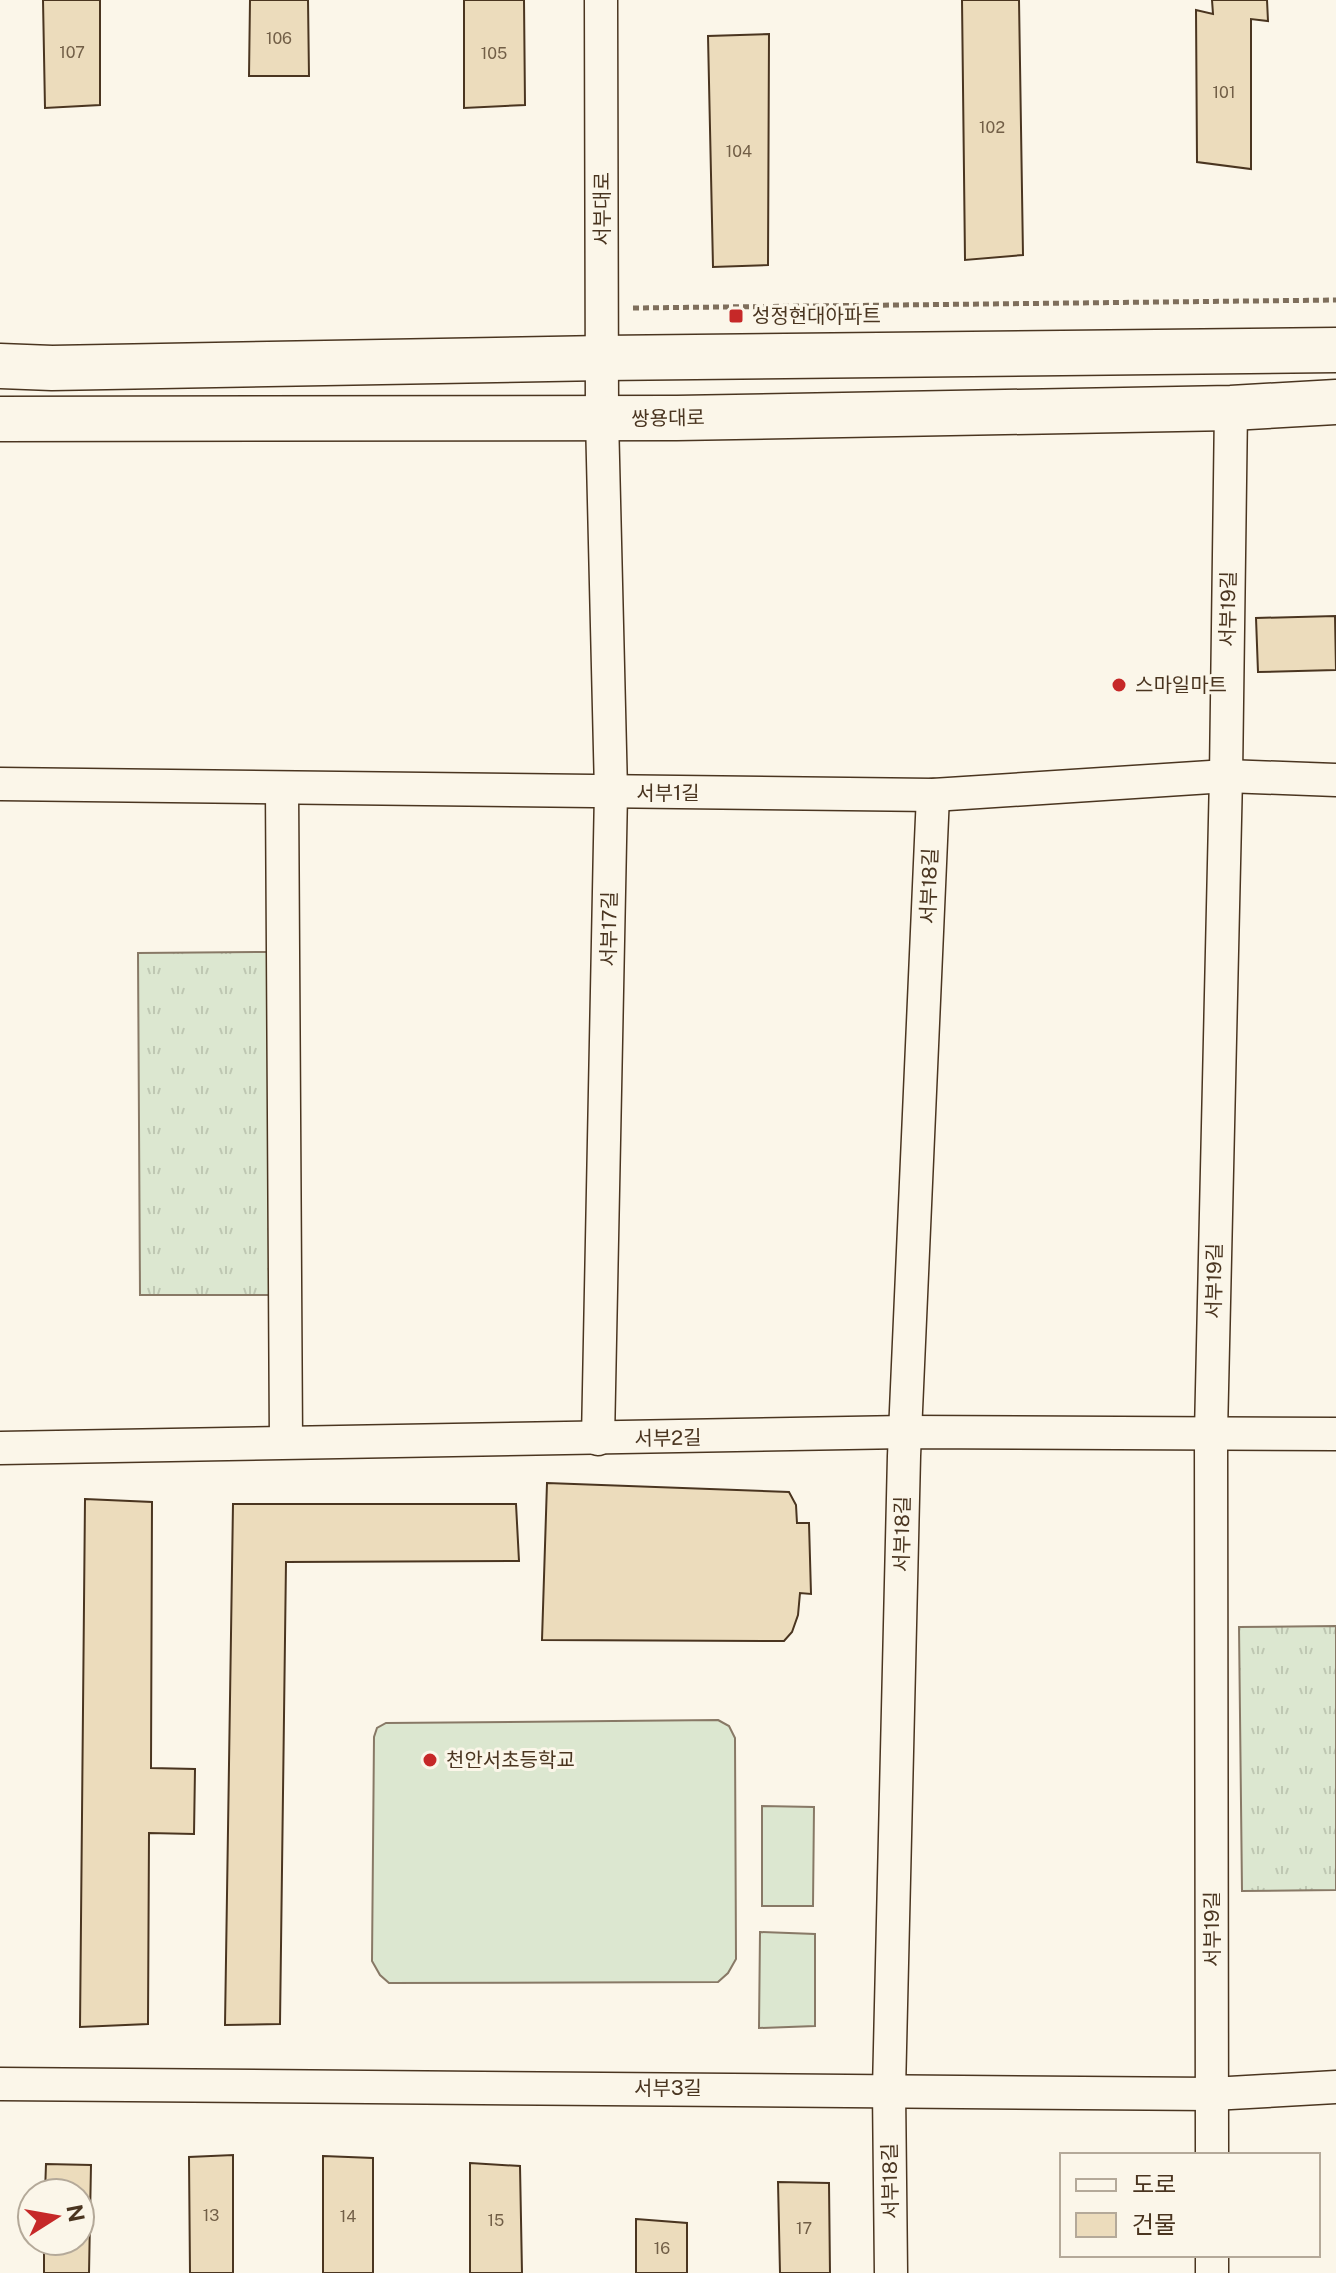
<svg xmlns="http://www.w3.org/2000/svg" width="1336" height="2273" viewBox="0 0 1336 2273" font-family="'Public Sans','Noto Sans KR',sans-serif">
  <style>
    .grass { fill: url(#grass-tufts); stroke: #887966; stroke-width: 2 }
    .garden { fill: #dce7d0; stroke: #887966; stroke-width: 2 }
    .building { fill: #ecdcbc; stroke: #4a3520; stroke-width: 2 }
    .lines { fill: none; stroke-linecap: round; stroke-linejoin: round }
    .street-casing { stroke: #4a3520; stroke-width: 35 }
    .secondary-casing { stroke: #4a3520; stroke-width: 47 }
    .path { stroke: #7f6f5c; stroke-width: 5; stroke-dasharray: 6 4; stroke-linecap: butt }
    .street { stroke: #fbf6e9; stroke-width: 32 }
    .secondary { stroke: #fbf6e9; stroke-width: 44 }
    .poi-dot { fill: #c62828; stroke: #fbf6e9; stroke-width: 3 }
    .labels { text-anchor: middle; stroke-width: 6; stroke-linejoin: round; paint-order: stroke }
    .number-label { font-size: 16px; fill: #725f47 }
    .street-label { font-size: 20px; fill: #4a3520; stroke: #fbf6e9 }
    .poi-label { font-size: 20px; fill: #4a3520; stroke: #fbf6e9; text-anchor: start }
  </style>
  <defs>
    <pattern id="grass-tufts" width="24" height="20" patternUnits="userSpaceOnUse" patternTransform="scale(2)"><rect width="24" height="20" fill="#dce7d0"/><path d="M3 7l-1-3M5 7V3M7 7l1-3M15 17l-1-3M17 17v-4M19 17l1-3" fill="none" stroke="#bec7b2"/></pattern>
  </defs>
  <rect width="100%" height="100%" fill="#fbf6e9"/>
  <!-- grass -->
  <g class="grass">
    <path d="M269 952 271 1295H140L138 953Z"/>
    <path d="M1336 1626V1890L1242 1891 1239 1627Z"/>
  </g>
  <!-- garden -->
  <g class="garden">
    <path d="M718 1720 729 1726 735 1738 736 1959 728 1973 718 1982 389 1983 380 1975 372 1961 374 1737 377 1728 386 1723Z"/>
    <path d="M762 1806 814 1807 813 1906H762Z"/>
    <path d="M760 1932 815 1934V2026L759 2028Z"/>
  </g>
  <!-- building -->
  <g class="building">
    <path d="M43 0H100V105L45 108Z"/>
    <path d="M250 0H308L309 76H249Z"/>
    <path d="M464 0H524L525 105 464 108Z"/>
    <path d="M962 0H1019L1023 255 965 260Z"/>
    <path d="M1212 0H1267L1268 21 1251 19V169L1197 162 1196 10 1213 14Z"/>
    <path d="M769 34 768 265 713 267 708 36Z"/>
    <path d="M1335 616 1336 670 1258 672 1256 618Z"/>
    <path d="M547 1483 789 1492 796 1505 797 1523H809L811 1594 800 1593 798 1615 792 1632 784 1641 542 1640Z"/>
    <path d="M85 1499 152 1502 151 1768 195 1769 194 1834 149 1833 148 2024 80 2027Z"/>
    <path d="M233 1504H516L519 1561 286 1562 280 2024 225 2025Z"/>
    <path d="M233 2155V2273H190L189 2157Z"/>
    <path d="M323 2156 373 2158V2273H323Z"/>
    <path d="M470 2163 520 2166 522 2273H470Z"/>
    <path d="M46 2164 91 2165 89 2273H44V2241H80V2193H45Z"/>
    <path d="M778 2182 829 2183 830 2273H780Z"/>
    <path d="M636 2219 687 2223V2273H636Z"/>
  </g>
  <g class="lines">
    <!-- street casing -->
    <g class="street-casing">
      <g id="street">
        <path d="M0 784 933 795 1226 776 1336 780"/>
        <path d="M282 788 286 1442"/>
        <path d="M598 1439 611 792 602 418 601 0"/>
        <path d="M0 1448 905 1432 1336 1434"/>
        <path d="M0 2084 1212 2094 1336 2087"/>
        <path d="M1212 2155 1211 1433 1226 776 1231 408"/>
        <path d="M1212 2255V2273"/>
        <path d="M891 2273 889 2090 904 1456 933 795"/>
      </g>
    </g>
    <!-- secondary casing -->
    <g class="secondary-casing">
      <g id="secondary">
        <path d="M0 366 52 368 603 358 1336 350"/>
        <path d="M0 419 677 418 1231 408 1336 402"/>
      </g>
    </g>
    <!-- path -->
    <path class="path" d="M633 308 1336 300"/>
    <!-- street -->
    <use href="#street" class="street"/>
    <!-- secondary -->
    <use href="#secondary" class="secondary"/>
  </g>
  <!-- markers -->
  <g class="poi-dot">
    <rect x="728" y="308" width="16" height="16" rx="4"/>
    <circle cx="1119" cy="685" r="8"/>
    <circle cx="430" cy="1760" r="8"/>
  </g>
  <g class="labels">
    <!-- number labels -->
    <g class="number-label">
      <text x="279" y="44">106</text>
      <text x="72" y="58">107</text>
      <text x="494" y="59">105</text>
      <text x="1224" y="98">101</text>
      <text x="992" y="133">102</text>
      <text x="739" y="157">104</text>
      <text x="211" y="2221">13</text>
      <text x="348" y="2222">14</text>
      <text x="496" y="2226">15</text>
      <text x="804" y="2234">17</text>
      <text x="662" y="2254">16</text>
    </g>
    <!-- street labels -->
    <g class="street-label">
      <text transform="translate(602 209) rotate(-90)" y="7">서부대로</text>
      <text transform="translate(668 418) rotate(-1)" y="7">쌍용대로</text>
      <text transform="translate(1228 609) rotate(-89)" y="7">서부19길</text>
      <text x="668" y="800">서부1길</text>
      <text transform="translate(929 886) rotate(-88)" y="7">서부18길</text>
      <text transform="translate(609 929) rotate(-89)" y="7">서부17길</text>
      <text transform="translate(1214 1281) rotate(-89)" y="7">서부19길</text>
      <text transform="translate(668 1438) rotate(-1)" y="7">서부2길</text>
      <text transform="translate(902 1534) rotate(-89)" y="7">서부18길</text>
      <text transform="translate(1212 1929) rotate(-90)" y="7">서부19길</text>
      <text x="668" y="2095">서부3길</text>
      <text transform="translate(890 2181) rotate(-91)" y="7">서부18길</text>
    </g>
    <!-- poi labels -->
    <g class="poi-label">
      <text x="752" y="323">성정현대아파트</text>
      <text x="1135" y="692">스마일마트</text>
      <text x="446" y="1767">천안서초등학교</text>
    </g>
  </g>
  <!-- legend -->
  <rect x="1060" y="2153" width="260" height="104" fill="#fbf6e9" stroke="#b4a999" stroke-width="2"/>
  <rect x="1076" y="2179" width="40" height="12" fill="#fbf6e9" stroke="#b4a999" stroke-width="2"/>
  <text x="1132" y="2193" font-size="24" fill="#4a3520">도로</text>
  <rect x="1076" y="2213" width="40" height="24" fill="#ecdcbc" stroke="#b4a999" stroke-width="2"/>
  <text x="1132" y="2233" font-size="24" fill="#4a3520">건물</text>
  <!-- north arrow -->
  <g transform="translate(56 2217) rotate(79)"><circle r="38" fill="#fbf6e9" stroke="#b4a999" stroke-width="2"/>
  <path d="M0-6L14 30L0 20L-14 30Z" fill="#c62828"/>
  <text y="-12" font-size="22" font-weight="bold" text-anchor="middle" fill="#4a3520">N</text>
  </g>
</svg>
